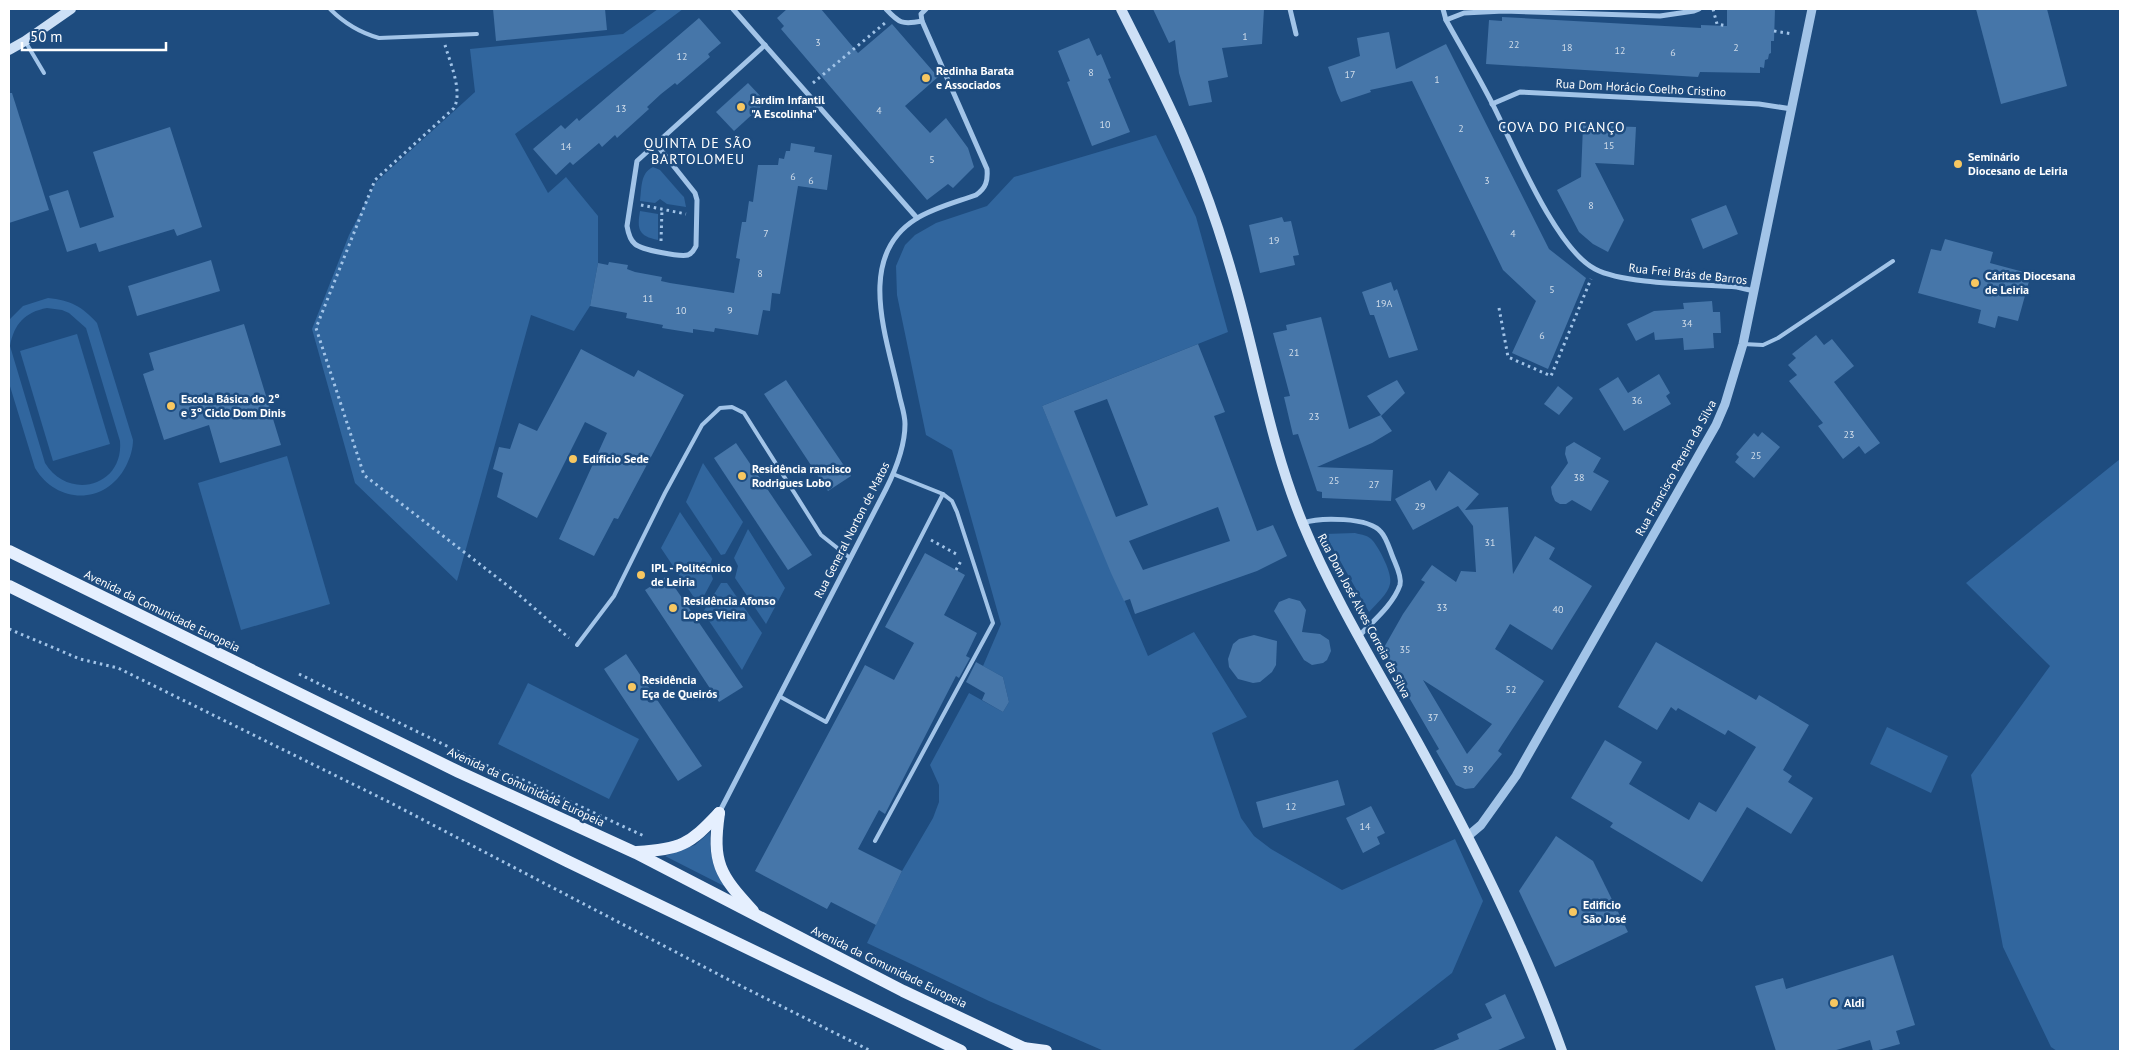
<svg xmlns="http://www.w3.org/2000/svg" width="2129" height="1060" viewBox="0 0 2129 1060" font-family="'PT Sans',sans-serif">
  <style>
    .green { fill: #31669e; fill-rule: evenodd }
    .building { fill: #4676a9; fill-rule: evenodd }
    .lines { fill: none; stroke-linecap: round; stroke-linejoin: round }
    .path { stroke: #a2c4e8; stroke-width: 3; stroke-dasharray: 2.5 4; stroke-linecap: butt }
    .service { stroke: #a2c4e8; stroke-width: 4 }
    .minor { stroke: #a2c4e8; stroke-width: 5 }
    .tertiary { stroke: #a2c4e8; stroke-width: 9 }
    .secondary { stroke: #cde0f6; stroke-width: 10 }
    .primary { stroke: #e5effe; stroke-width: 12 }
    .poi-dot { fill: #f7c761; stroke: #1e4c7f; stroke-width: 2 }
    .labels { text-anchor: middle; stroke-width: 5; stroke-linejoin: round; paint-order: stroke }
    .number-label { font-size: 10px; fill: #d1ddea }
    .poi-label { font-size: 12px; font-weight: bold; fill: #fff; stroke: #1e4c7f; text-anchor: start }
    .street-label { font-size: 12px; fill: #fff; stroke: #1e4c7f }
    .neighbourhood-label { font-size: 14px; letter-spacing: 1px; fill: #fff; stroke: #1e4c7f }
  </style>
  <rect width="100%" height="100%" fill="#1e4c7f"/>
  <!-- green -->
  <g class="green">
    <path d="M658 9H683L515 134 548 193 566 177 598 216V263L590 306 574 331 531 315 457 581 355 483 312 329 349 235 376 182 475 92 470 49 623 34Z"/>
    <path d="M1156 135 1196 217 1228 332 1042 406 1148 656 1194 632 1247 717 1212 733 1241 818 1254 836 1271 849 1342 890 1455 839 1483 901 1452 973 1352 1051H1104L989 1001 867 943 902 871 933 818 939 802V785L930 765 969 693 1003 712 1009 702 1003 677 983 666 1001 624 952 450 926 435 897 295 896 266 905 245 915 235 936 223 987 206 1014 177Z"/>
    <path d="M653 167 660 170 681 194 684 197 686 207 667 204 660 199 655 203 640 201C642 188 640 173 653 167Z"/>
    <path d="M640 211 658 214V240C638 236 637 229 640 211Z"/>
    <path d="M48 298C70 300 83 307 97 323L133 440C133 449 130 458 126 466 106 505 57 505 35 468L9 383V320L23 306ZM47 308 62 310 69 313 86 328 120 441C124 487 68 501 45 463L10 346C14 324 25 312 47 308Z"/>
    <path d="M77 334 110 444 53 461 20 351Z"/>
    <path d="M287 456 330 604 241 630 198 483Z"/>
    <path d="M2120 459V1051H2057L2051 1047 2003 947 1971 775 2050 666 1966 583Z"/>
    <path d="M703 463 743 522 725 554 721 555 686 502Z"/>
    <path d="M680 512 712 559 709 568 713 579 699 605 661 548Z"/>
    <path d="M748 529 785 588 766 624 735 578 738 566 734 558Z"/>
    <path d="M1355 533C1362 535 1368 535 1373 541 1379 548 1393 574 1390 584 1388 594 1376 604 1369 612L1325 534Z"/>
    <path d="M721 583H727L762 633 742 670 703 612Z"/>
    <path d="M528 683 639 739 609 799 498 744Z"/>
    <path d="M1887 727 1948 756 1931 793 1870 764Z"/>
    <path d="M710 832C709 853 713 869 724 886L665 856 695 845Z"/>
  </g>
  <!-- building -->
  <g class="building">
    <path d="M493 9H605L607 30 496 41Z"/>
    <path d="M787 9H821L858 53 892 24 938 77 905 106 930 133 946 118 968 148 974 167 953 188 948 184 927 200 781 29 784 26 777 18Z"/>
    <path d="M1153 9H1264L1262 44 1222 48 1228 77 1208 81 1212 102 1189 106 1179 73 1175 40 1169 43Z"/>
    <path d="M1727 9H1775L1774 41H1771V53L1769 54 1768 59 1765 60 1764 68 1760 67V73L1700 72 1698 77 1486 64 1489 20 1502 21V17L1701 28V25L1727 26Z"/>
    <path d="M1976 9H2047L2067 86 2001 104Z"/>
    <path d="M699 18 721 43 708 54 710 57 677 85 675 83 661 94 647 107 649 109 617 138 615 135 602 147 599 143 573 165 570 162 556 175 533 149 561 125 565 129 577 118 579 121Z"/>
    <path d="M1389 32 1396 69 1446 44 1549 249 1586 278 1548 369 1512 353 1536 301 1503 270 1412 81 1370 90 1371 92 1341 102 1337 93 1328 67 1360 56 1357 38Z"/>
    <path d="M1089 38 1097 56 1101 54 1111 78 1108 79 1130 132 1092 146 1067 82 1070 81 1058 51Z"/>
    <path d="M748 83 766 102 734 131 716 112Z"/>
    <path d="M9 93H12L49 210 9 223Z"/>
    <path d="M1583 125 1636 127 1634 165 1595 163 1624 220 1608 252 1593 244 1579 232 1557 190 1581 177Z"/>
    <path d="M170 127 202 227 177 236 174 229 99 252 96 243 67 252 49 196 68 190 80 228 114 217 93 152Z"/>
    <path d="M791 143 815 147 814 152 832 155 827 190 798 186 780 294 772 293 770 311 763 310 758 335 715 328 714 332 693 329V333L662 328 663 325 626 318 627 313 590 306 598 263 608 265 609 262 628 265 627 269 635 272 662 277 661 281 670 283 734 293 740 259 736 258 742 222H746L749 201 753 202 758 165H778L779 158 784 159 786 151H790Z"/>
    <path d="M1726 205 1738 234 1703 249 1691 219Z"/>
    <path d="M1282 217 1284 222 1291 221 1299 255 1293 256 1295 265 1260 273 1249 225Z"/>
    <path d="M1945 239 1993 252 1990 263 2031 274 2018 321 1998 316 1995 328 1978 323 1981 310 1918 293 1931 249 1941 251Z"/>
    <path d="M211 260 220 291 137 316 128 286Z"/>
    <path d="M1391 282 1394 291 1397 289 1418 350 1389 358 1374 315H1370L1362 292Z"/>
    <path d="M1712 301 1713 312H1720L1721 333H1713L1714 348 1684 350 1683 338 1655 340 1654 332 1636 341 1627 324 1654 311 1684 309 1683 303Z"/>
    <path d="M1321 317 1349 429 1381 415 1367 396 1397 380 1405 393 1381 416 1392 431 1372 443 1317 467 1393 470 1391 501 1322 498V492L1317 491 1298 434 1293 435 1284 397 1290 396 1273 333 1287 330 1286 325Z"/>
    <path d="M244 324 281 445 220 463 209 425 164 440 143 374 154 370 149 353Z"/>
    <path d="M1816 335 1824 345 1832 339 1854 366 1834 382 1880 443 1865 454 1859 446 1843 459 1818 426 1823 423 1789 381 1797 375 1788 365 1796 358 1792 354Z"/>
    <path d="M1198 344 1225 412 1214 416 1257 531 1273 525 1287 556 1257 571 1135 614 1130 599 1124 601 1111 573 1042 406ZM1107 399 1148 505 1116 517 1074 411ZM1218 507 1230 541 1143 570 1129 541Z"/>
    <path d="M581 349 634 377 638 370 684 395 618 519 614 518 594 556 559 539 607 433 585 422 537 518 497 497 503 473 493 469 499 447 510 449 519 423 537 431Z"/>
    <path d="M1659 374 1670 393 1666 396 1671 404 1624 431 1599 389 1618 377 1628 393Z"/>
    <path d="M786 380 851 476 828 491 764 394Z"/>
    <path d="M1558 386 1573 398 1559 415 1544 404Z"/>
    <path d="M1762 432 1780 447 1754 478 1735 462 1739 457 1736 454 1754 433 1758 437Z"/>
    <path d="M1574 442 1601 458 1593 472 1609 481 1591 511 1572 500 1566 504H1560L1555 501 1552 494 1551 487 1568 463 1565 454 1566 447Z"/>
    <path d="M736 443 812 555 788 570 714 458Z"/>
    <path d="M1449 471 1479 494 1465 510 1508 507 1513 574 1535 536 1555 548 1549 559 1592 586 1552 650 1510 624 1495 649 1544 681 1498 751 1502 754 1474 788 1465 789 1456 785 1436 751 1439 749 1382 651 1403 614 1425 582 1421 580 1432 565 1456 582 1461 571 1476 572 1473 526 1458 506 1413 530 1395 499 1430 480 1436 491ZM1423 680 1492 724 1467 754Z"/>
    <path d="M925 553 965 575 944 615 977 633 966 656 970 658 959 678 956 676 885 814 879 810 858 849 902 871 876 925 831 902 827 909 755 871 865 665 894 680 914 643 885 627Z"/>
    <path d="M667 576 743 687 719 702 645 590Z"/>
    <path d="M1289 598 1300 601 1306 610 1302 632 1320 634 1329 640 1331 651 1327 660 1323 663 1312 665 1304 660 1274 611 1279 602Z"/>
    <path d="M1254 635 1277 641 1276 665 1272 672 1260 682 1253 683 1238 679 1229 667 1228 659 1233 644 1239 639Z"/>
    <path d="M1656 642 1756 700 1759 695 1809 725 1783 770 1792 776 1788 782 1813 798 1791 834 1747 807 1702 882 1610 827 1613 823 1571 798 1605 740 1642 762 1629 784 1689 820 1699 802 1716 812 1756 747 1728 730 1725 735 1678 708 1676 711 1671 707 1657 730 1618 707Z"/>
    <path d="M626 654 702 766 678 781 604 669Z"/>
    <path d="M976 662 1003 677 1009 702 1003 712 982 700 985 693 966 682Z"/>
    <path d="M1338 780 1345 805 1263 828 1256 802Z"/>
    <path d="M1371 806 1385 833 1377 837 1380 844 1363 853 1346 818Z"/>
    <path d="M1556 836 1593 861 1628 932 1555 967 1519 891Z"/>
    <path d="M1893 955 1915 1025 1896 1031 1900 1044 1875 1051H1873L1870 1040 1833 1051H1776L1755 986 1783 978 1786 989Z"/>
    <path d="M1505 994 1525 1038 1496 1051H1431L1459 1039 1457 1034 1492 1018 1485 1004Z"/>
  </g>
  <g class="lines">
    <!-- path -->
    <g class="path">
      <path d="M1713 9 1717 24 1727 26"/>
      <path d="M1774 31 1793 34"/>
      <path d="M445 45C450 63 463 91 454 108L375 180 316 328 364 475 512 589 569 638"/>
      <path d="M813 83 885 23"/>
      <path d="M641 205 686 214"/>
      <path d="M661 241 662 209"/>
      <path d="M1499 308 1508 357 1551 376 1591 279"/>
      <path d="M931 540 958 555"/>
      <path d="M956 570 961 561"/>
      <path d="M9 629 80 659 118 668 389 802 733 982 871 1051"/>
      <path d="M299 674 494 769 523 780 644 836"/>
    </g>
    <!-- service -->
    <g class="service">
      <path d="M330 9C343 22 361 33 379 38L477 34"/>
      <path d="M25 41 44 73"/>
      <path d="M1743 344 1763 345 1778 338 1893 261"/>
      <path d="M577 645 614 596 665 493 702 425 720 408 732 407 744 413 821 535 850 558"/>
      <path d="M779 696 826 722 943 494"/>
      <path d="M875 841 993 623 957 512 952 501 943 494 893 474"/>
    </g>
    <!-- minor -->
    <g class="minor">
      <path d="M733 9 917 218"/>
      <path d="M886 9C899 23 902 25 922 21"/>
      <path d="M1290 9 1296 34"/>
      <path d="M1443 9 1446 20C1462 49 1479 77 1494 107 1514 147 1556 249 1595 269 1625 285 1701 284 1737 287L1754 291"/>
      <path d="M1446 20 1464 13 1504 11 1660 16 1694 11 1699 9"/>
      <path d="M1492 104 1520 92 1759 104 1792 109"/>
      <path d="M656 144 695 193 697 200 696 246C694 250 693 253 688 255 680 257 642 250 635 244 630 240 628 232 627 226L637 161 765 45"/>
      <path d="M1303 523C1320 517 1369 517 1381 532 1387 538 1390 551 1394 560 1397 567 1402 578 1400 585 1393 605 1373 621 1359 636"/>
      <path d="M719 813 886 489C896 469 905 447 905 424 905 414 901 404 899 394 887 338 855 257 916 219 933 208 957 202 976 195 986 188 988 181 987 169L922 21 921 14 926 9"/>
    </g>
    <!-- tertiary -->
    <path class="tertiary" d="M1468 836 1481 825 1516 776 1716 425 1725 404 1743 344 1812 9"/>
    <!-- secondary -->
    <g class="secondary">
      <path d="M1121 9C1145 57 1170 104 1190 153 1207 193 1221 235 1233 277 1257 359 1270 444 1303 524 1334 599 1378 670 1417 741 1472 841 1524 944 1562 1051"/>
      <path d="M9 50 25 41 71 9"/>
    </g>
    <!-- primary -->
    <g class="primary">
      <path d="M9 551 459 772 636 853 903 991 1030 1051"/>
      <path d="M9 586 567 861 961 1051"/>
      <path d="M719 813C712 863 719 874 753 911"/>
      <path d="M637 852C681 849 689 845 719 813"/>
      <path d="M1023 1048 1046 1051"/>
    </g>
  </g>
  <!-- markers -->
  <g class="poi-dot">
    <circle cx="926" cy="78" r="5"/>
    <circle cx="741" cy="107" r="5"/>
    <circle cx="1958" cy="164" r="5"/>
    <circle cx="1975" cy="283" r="5"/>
    <circle cx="171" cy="406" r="5"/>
    <circle cx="573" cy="459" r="5"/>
    <circle cx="742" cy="476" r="5"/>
    <circle cx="641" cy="575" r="5"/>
    <circle cx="673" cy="608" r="5"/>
    <circle cx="632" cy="687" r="5"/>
    <circle cx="1573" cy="912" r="5"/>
    <circle cx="1834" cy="1003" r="5"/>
  </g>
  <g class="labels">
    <!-- number labels -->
    <g class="number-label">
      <text x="1245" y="40">1</text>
      <text x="818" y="46">3</text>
      <text x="1514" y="48">22</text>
      <text x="1567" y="51">18</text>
      <text x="1736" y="51">2</text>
      <text x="1620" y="54">12</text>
      <text x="1673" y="56">6</text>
      <text x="682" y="60">12</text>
      <text x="1091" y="76">8</text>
      <text x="1350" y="78">17</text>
      <text x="1437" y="83">1</text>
      <text x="621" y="112">13</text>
      <text x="879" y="114">4</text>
      <text x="1105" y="128">10</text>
      <text x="1461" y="132">2</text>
      <text x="1609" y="149">15</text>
      <text x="566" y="150">14</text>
      <text x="932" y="163">5</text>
      <text x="793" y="180">6</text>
      <text x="811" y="184">6</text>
      <text x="1487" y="184">3</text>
      <text x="1591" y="209">8</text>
      <text x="766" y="237">7</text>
      <text x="1513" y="237">4</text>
      <text x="1274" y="244">19</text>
      <text x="760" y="277">8</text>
      <text x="1552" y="293">5</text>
      <text x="648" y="302">11</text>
      <text x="1384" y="307">19A</text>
      <text x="681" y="314">10</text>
      <text x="730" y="314">9</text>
      <text x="1687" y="327">34</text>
      <text x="1542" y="339">6</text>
      <text x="1294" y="356">21</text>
      <text x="1637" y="404">36</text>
      <text x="1314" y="420">23</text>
      <text x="1849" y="438">23</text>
      <text x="1756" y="459">25</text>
      <text x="1579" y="481">38</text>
      <text x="1334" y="484">25</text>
      <text x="1374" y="488">27</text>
      <text x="1420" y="510">29</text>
      <text x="1490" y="546">31</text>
      <text x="1442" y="611">33</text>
      <text x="1558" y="613">40</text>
      <text x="1405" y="653">35</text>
      <text x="1511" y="693">52</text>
      <text x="1433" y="721">37</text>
      <text x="1468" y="773">39</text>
      <text x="1291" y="810">12</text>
      <text x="1365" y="830">14</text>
    </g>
    <!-- poi labels -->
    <g class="poi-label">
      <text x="936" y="75">Redinha Barata<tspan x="936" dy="14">e Associados</tspan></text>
      <text x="751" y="104">Jardim Infantil<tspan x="751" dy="14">"A Escolinha"</tspan></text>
      <text x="1968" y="161">Seminário<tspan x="1968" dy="14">Diocesano de Leiria</tspan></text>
      <text x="1985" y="280">Cáritas Diocesana<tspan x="1985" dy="14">de Leiria</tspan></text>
      <text x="181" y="403">Escola Básica do 2º<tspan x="181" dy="14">e 3º Ciclo Dom Dinis</tspan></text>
      <text x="583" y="463">Edifício Sede</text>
      <text x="752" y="473">Residência rancisco<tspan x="752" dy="14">Rodrigues Lobo</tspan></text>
      <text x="651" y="572">IPL - Politécnico<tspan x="651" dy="14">de Leiria</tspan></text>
      <text x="683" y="605">Residência Afonso<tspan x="683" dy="14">Lopes Vieira</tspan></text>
      <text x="642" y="684">Residência<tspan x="642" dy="14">Eça de Queirós</tspan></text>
      <text x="1583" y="909">Edifício<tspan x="1583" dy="14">São José</tspan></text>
      <text x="1844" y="1007">Aldi</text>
    </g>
    <!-- street labels -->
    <g class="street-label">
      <text transform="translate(1641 88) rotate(3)" y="4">Rua Dom Horácio Coelho Cristino</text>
      <text transform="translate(1688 274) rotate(6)" y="4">Rua Frei Brás de Barros</text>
      <text transform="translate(1676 468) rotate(-61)" y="4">Rua Francisco Pereira da Silva</text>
      <text transform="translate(852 530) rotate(-63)" y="4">Rua General Norton de Matos</text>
      <text transform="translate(162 611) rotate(26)" y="4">Avenida da Comunidade Europeia</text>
      <text transform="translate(1364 616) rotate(62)" y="4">Rua Dom José Alves Correia da Silva</text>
      <text transform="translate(526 787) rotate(25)" y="4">Avenida da Comunidade Europeia</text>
      <text transform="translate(889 967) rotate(26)" y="4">Avenida da Comunidade Europeia</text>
    </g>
    <!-- neighbourhood labels -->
    <g class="neighbourhood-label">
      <text x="1562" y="132">COVA DO PICANÇO</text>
      <text x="698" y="148">QUINTA DE SÃO<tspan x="698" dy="16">BARTOLOMEU</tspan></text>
    </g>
  </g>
  <!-- border -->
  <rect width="2129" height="1060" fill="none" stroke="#ffffff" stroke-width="20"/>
  <!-- scale -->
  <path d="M22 42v8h144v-8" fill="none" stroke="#ffffff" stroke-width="2.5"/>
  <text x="30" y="42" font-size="15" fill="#ffffff" stroke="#1e4c7f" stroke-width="4" paint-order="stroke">50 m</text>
</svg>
